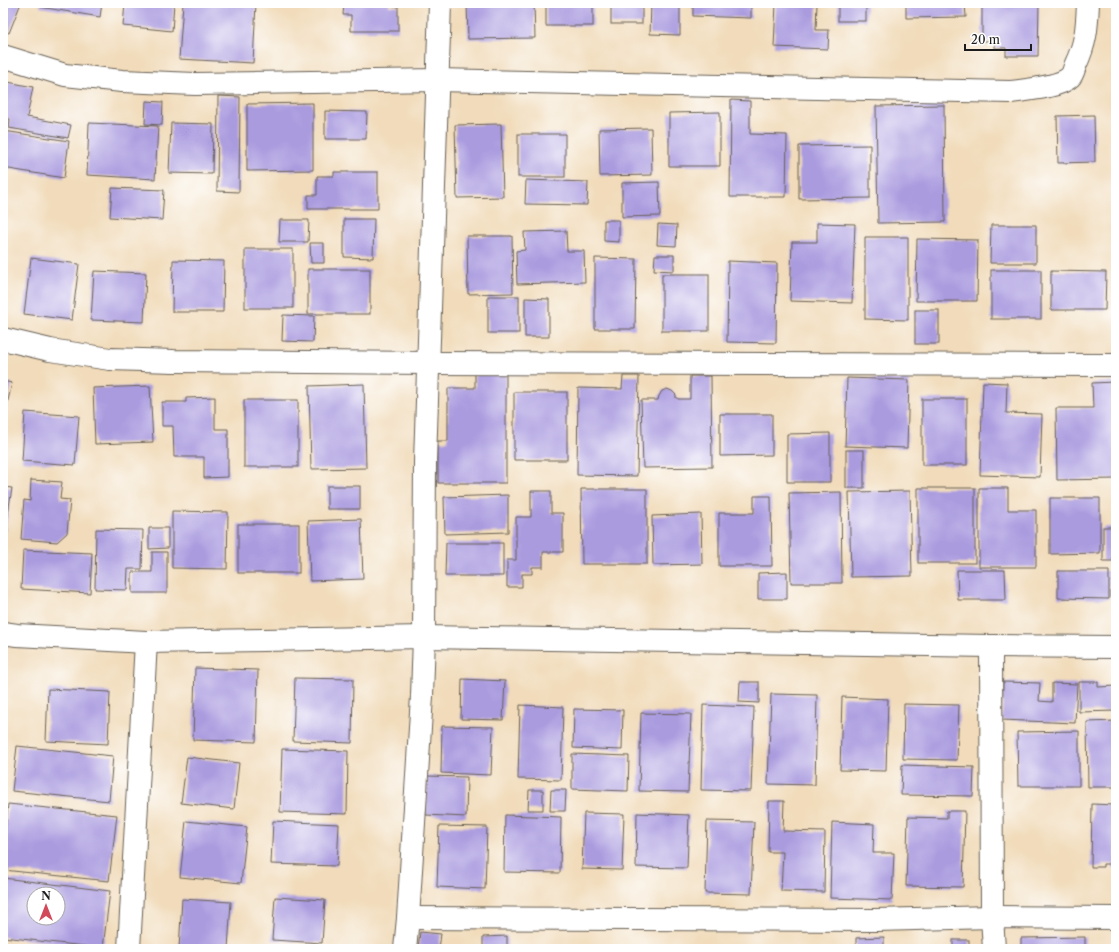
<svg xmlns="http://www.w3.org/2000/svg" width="1119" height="952" viewBox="0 0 1119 952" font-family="'Libre Caslon Text',serif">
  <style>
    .building { fill: #aa9bdf; fill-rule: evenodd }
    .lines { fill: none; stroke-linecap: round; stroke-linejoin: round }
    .minor-casing { stroke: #675f53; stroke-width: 24 }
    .minor { stroke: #fff; stroke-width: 22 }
  </style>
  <rect width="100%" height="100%" fill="#fff"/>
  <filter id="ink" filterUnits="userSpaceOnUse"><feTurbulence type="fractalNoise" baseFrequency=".025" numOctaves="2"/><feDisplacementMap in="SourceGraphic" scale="8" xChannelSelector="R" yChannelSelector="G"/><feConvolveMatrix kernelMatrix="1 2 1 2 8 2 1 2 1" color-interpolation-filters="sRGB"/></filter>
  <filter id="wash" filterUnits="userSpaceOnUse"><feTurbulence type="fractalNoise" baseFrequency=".012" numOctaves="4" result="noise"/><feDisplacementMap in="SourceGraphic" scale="16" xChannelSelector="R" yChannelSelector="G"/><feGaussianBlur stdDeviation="0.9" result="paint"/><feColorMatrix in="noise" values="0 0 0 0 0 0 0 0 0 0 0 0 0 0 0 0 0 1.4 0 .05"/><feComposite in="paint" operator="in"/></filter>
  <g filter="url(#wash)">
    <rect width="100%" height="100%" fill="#f1dbba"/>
    <g id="blocks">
      <!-- building -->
      <g class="building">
        <path d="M3 3H21L9 33 3 31Z"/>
        <path d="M41 3H102L100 17 40 7Z"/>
        <path d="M125 3H174L172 31 123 26Z"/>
        <path d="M183 3H256L253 63 179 59Z"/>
        <path d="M344 3H389V6H398V31H351V15H343Z"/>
        <path d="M467 3H534L535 38 468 39Z"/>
        <rect x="546" y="3" width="47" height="23"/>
        <rect x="611" y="3" width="31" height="21"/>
        <path d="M651 3H680V35L650 34Z"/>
        <path d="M693 3H751V18L693 16Z"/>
        <path d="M776 3H817L816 30H829L828 49 774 47Z"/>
        <rect x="838" y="3" width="28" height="18"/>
        <path d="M906 3H965L966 17 906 18Z"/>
        <path d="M982 3H1039L1038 56H1006V48H995V41H982Z"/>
        <path d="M8 82 33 87 27 117 71 125 68 138 9 128 10 119 3 118V110Z"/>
        <path d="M218 96 240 97 239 192 217 191Z"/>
        <path d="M731 100 750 101V134L787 135 786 197H730Z"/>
        <path d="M146 101 163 102 162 125 145 124Z"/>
        <path d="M313 103V170L247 171V104Z"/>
        <path d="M944 105 945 222 878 223 876 106Z"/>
        <path d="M325 111 367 112 366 139H325Z"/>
        <path d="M720 112V166H669V113Z"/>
        <path d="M1094 115 1095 162 1058 163 1057 116Z"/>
        <path d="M3 120 7 121 4 131 69 141 64 178 3 168Z"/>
        <path d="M89 123 158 126 155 179 87 175Z"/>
        <path d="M171 123 213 124 212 174 169 173Z"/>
        <path d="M501 124 503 197 457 198 455 125Z"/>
        <path d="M651 128 652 175 600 176 599 129Z"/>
        <rect x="518" y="134" width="47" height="43"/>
        <path d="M870 145V198L799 199V146Z"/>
        <path d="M334 172H378V209H308V195H317V176H334Z"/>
        <path d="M526 180 588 182 587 205 525 204Z"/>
        <path d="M659 182 660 216 622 217V183Z"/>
        <path d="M112 188 164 190 162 220 110 217Z"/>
        <path d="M344 219H374L373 258 344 257Z"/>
        <path d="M280 220H309L308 242H279Z"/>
        <path d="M604 220H619V242L604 241Z"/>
        <path d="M817 223 855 224 852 303 790 301 792 242H817Z"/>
        <path d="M658 224 677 225 676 246 657 245Z"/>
        <path d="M991 225H1036V263H990Z"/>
        <path d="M566 231 567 251H584L585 282 517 284 516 251 525 250 524 232Z"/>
        <path d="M467 236H512L513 293 468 294Z"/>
        <path d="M865 237H908V320L865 319Z"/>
        <path d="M917 239 978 240 977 301H916Z"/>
        <path d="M310 243H324V263H311Z"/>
        <rect x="245" y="249" width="48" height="59"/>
        <path d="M655 255H674V271L654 270Z"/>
        <path d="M31 258 79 264 72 320 24 314Z"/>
        <path d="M595 258 636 259 635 329H595Z"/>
        <path d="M173 260 224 261 223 312H172Z"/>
        <path d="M728 261 777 263 776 343 727 342Z"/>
        <rect x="308" y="269" width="62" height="45"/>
        <rect x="991" y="270" width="50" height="49"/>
        <path d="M94 271 146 273 144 322 91 320Z"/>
        <path d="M1051 271 1106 272 1105 310H1051Z"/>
        <rect x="662" y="274" width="47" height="57"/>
        <rect x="488" y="296" width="31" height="37"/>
        <path d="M525 298 549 299V337H525Z"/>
        <rect x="915" y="310" width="24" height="34"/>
        <path d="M283 315 314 316 313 342 282 341Z"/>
        <path d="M475 374H506V483H438V441H448V388H475Z"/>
        <path d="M623 376H639L637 476 577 475 578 388 622 389Z"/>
        <path d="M690 376H711L712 467 643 468 641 400H658L659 396 662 391 667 389 672 391 676 395V398H678V399H690Z"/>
        <path d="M847 378 909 380 907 448 845 446Z"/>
        <path d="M3 381 12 383 4 418H3Z"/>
        <path d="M983 382 1007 383 1006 413 1042 414 1040 477 980 475Z"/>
        <path d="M1115 382 1116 479 1057 480 1056 408H1093L1092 383Z"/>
        <path d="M364 384 366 468 311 469 309 386Z"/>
        <path d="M150 386 153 442 95 444 93 388Z"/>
        <rect x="514" y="392" width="53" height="68"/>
        <path d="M215 397V429H228V477L204 478V457H174L173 426H162V402H186V398Z"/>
        <rect x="922" y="399" width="45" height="66"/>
        <rect x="244" y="400" width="54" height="67"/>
        <path d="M25 412 79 416 75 465 22 461Z"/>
        <path d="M720 414H772V455L720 456Z"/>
        <path d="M830 433V482H787V434Z"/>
        <rect x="846" y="450" width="18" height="38"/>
        <path d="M31 480 62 482 60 499 70 500 67 533 57 542 21 539 24 500 30 501Z"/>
        <rect x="327" y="486" width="33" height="23"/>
        <path d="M3 487 12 488 4 539H3Z"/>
        <rect x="918" y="488" width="57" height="75"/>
        <path d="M979 488H1008V510H1036V567H979Z"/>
        <path d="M581 489H647V564H582Z"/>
        <path d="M531 491H551V513H563V552H543V567H532V574H522V587H507V560H516V517H531Z"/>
        <path d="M910 491 912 576 851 577 849 492Z"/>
        <path d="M841 492 842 583H791L789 493Z"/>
        <path d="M508 495V532L445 534 444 497Z"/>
        <path d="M754 496H771L772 566H719V513H754Z"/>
        <path d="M1050 498H1100V553L1050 554Z"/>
        <path d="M172 511 228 512 227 569 172 568Z"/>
        <path d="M701 514 702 564 653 565 652 516Z"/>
        <path d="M361 519 363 579 310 581 308 521Z"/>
        <rect x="238" y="524" width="61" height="49"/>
        <rect x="1103" y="527" width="10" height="34"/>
        <path d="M149 528H168V548L149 549Z"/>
        <path d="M96 529 143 530 142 569H128L127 590 95 589Z"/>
        <path d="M446 543H503V576H445Z"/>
        <path d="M23 550 92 553 90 593 21 589Z"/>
        <path d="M152 552H167V593H132V572H152Z"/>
        <path d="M957 570H1005L1006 600H958Z"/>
        <path d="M1058 571H1109V599L1058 598Z"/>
        <path d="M787 572V599H758V573Z"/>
        <path d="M195 668 258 670 256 742 193 740Z"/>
        <path d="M295 678 353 679 352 743 293 741Z"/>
        <path d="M462 679 505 681 503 720 461 719Z"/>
        <path d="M740 682H759V703L739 702Z"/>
        <path d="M1003 682 1040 683 1039 701 1052 702V683L1077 684 1075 723 1002 720Z"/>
        <path d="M1079 682H1098V687L1116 686V711L1079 712Z"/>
        <path d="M48 689 110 692 108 744 46 741Z"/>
        <path d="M771 694 817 695 815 785 768 784Z"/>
        <path d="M842 697 888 699 886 771 840 770Z"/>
        <path d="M904 704 959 705 957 760 903 759Z"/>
        <path d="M520 705 563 707 561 780 518 779Z"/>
        <path d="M703 705 754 707 751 791 701 790Z"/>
        <path d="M574 709 623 710 622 750 573 748Z"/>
        <path d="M641 713 691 714 688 792 639 791Z"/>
        <path d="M1116 721V787H1088L1087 722Z"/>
        <path d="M442 726 493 727 491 775 441 773Z"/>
        <path d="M1079 731V786H1018L1017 732Z"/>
        <path d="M17 746 113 756 109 801 12 791Z"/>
        <path d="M282 749 348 751 347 814 280 812Z"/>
        <path d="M572 754 629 756 628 791 572 789Z"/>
        <path d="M187 757 239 763 234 809 181 803Z"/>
        <path d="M902 765 974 767 973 796 901 795Z"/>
        <path d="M427 776 467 777 466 817 426 815Z"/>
        <path d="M529 790H543V810H528Z"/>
        <path d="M551 790H566L565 811H550Z"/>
        <path d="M769 801H784L783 831 825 832 824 892 781 891 783 852H768Z"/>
        <path d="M8 804 117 815 109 881 3 870V853Z"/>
        <path d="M1092 804 1114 805V804H1116V868H1113V864H1103V867H1091Z"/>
        <path d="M947 811H965L963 887 906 886 908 817 947 818Z"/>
        <path d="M584 813 624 814 622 870 582 869Z"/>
        <path d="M637 813 689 815 687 868 636 867Z"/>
        <path d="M505 815 561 817 560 873 504 872Z"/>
        <path d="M186 821 247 827 241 883 180 877Z"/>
        <path d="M273 821 339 824 337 866 271 864Z"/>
        <path d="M707 821 754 822 751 894 705 893Z"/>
        <path d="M832 822 874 824 873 853H894L892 900 830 898Z"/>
        <path d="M439 826 487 827 485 889 437 887Z"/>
        <path d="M3 878 110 891 103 948 3 937ZM34 894H58V918H34Z"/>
        <path d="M275 897 325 900 322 943 272 940Z"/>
        <path d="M182 899 231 902 228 949H179Z"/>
        <path d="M420 932 441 934 439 949H418Z"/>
        <path d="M507 936V949H483V937Z"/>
        <path d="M884 937V949H856V938Z"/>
        <path d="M1085 937V949H1021V938Z"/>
        <rect x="953" y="940" width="16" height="9"/>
      </g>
    </g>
  </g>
  <g filter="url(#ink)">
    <use href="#blocks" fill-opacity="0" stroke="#675f53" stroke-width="1"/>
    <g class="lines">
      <!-- minor casing -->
      <g class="minor-casing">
        <g id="minor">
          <path d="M3 56 65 75 122 81 195 84 437 80 1011 92C1025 90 1060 87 1070 77 1073 74 1074 69 1075 66 1086 43 1087 28 1088 3"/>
          <path d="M3 339 50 350 110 359 174 361 429 363 1116 365"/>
          <path d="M3 633 17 635 146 642 424 637 991 646 1116 647"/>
          <path d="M991 646 992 917 994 949"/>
          <path d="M408 918 876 920 992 917 1116 918"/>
          <path d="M129 949 146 642"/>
          <path d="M405 949 408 918 422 696 424 637 425 462 440 3"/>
        </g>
      </g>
      <!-- minor -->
      <use href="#minor" class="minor"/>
    </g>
  </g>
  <!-- margin -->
  <rect width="1119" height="952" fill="none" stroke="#fff" stroke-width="16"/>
  <!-- north arrow -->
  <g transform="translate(46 906)"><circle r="19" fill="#ffffff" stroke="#a4a4a4"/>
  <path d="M0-3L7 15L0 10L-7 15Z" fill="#d1495b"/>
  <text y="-6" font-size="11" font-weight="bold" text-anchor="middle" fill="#1c1c1c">N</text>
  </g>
  <!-- scale -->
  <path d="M965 44v6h66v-6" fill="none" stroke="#1c1c1c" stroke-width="2"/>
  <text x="971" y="44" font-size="12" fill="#1c1c1c" stroke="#ffffff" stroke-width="3" paint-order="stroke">20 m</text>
</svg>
